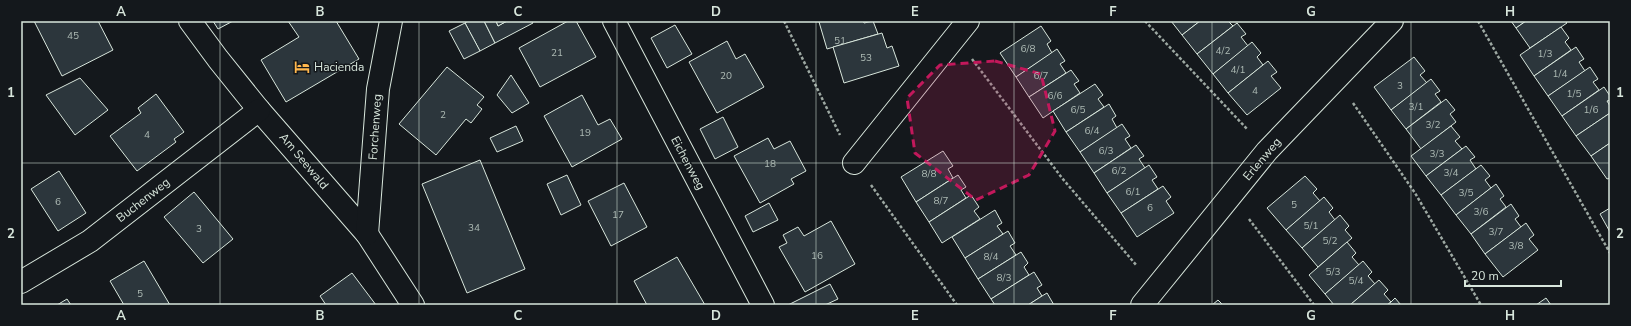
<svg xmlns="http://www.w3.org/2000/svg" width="1631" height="326" viewBox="0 0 1631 326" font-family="'Nunito Sans',sans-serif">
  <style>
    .building { fill: #2c363c; stroke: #d8e6dc }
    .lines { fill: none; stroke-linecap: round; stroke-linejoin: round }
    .minor-casing { stroke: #d8e6dc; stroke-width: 24 }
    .path { stroke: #9da8a2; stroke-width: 2.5; stroke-dasharray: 3 2; stroke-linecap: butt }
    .minor { stroke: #14181c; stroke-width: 22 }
    .marked { fill: #c2185b; fill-opacity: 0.2; stroke: #c2185b; stroke-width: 3; stroke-dasharray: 8 5; stroke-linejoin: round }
    .grid { fill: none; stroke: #d8e6dc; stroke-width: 1; stroke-opacity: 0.55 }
    .labels { text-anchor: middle; stroke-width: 3; stroke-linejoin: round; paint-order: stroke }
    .number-label { font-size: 10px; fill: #adbab4 }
    .poi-label { font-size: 12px; fill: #d8e6dc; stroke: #14181c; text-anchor: start }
    .street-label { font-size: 12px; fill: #d8e6dc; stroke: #14181c }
    .neatline { fill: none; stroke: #d8e6dc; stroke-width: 1.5 }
    .grid-label { font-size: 13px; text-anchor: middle; font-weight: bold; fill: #d8e6dc }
  </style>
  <rect width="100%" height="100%" fill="#14181c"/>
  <!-- building -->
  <g class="building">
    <path d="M34 21H98L113 50 62 76Z"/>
    <path d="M213 21H233L218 29Z"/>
    <path d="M288 21H336L359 59 286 102 261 60 299 37Z"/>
    <path d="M468 21H484L495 43 480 51 465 23Z"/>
    <path d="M484 21H496L498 26 507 21H532L533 23 495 43Z"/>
    <path d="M496 21H507L498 26Z"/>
    <path d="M568 21H576L596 57 540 87 519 48Z"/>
    <path d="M821 21H863L864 23 873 21 878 34 827 49 819 22Z"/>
    <path d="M1171 21H1200L1182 35Z"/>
    <path d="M1200 21H1228L1233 26 1197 54 1182 35Z"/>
    <path d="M1511 21H1526L1516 28Z"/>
    <path d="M1526 21H1565L1567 23 1530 48 1516 28Z"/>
    <path d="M465 23 480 51 464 59 449 31Z"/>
    <path d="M1237 23 1246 34 1241 37 1248 46 1213 74 1197 54Z"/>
    <path d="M675 25 692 54 667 68 651 38Z"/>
    <path d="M1041 26 1051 41 1047 44 1052 53 1016 77 1000 53Z"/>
    <path d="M1561 27 1569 38 1565 42 1571 50 1534 76 1520 55Z"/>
    <path d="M882 33 887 48 892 46 899 66 844 83 833 47Z"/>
    <path d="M727 41 736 59 745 54 764 87 717 113 689 62Z"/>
    <path d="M1252 42 1261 53 1257 57 1263 65 1228 93 1213 74Z"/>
    <path d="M1576 47 1584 59 1579 62 1585 71 1548 96 1534 76Z"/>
    <path d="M1057 49 1065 61 1060 64 1066 73 1029 97 1016 77Z"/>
    <path d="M1414 57 1425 71 1420 75 1427 83 1391 110 1374 87Z"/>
    <path d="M1268 61 1277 72 1271 76 1281 88 1247 115 1228 93Z"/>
    <path d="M447 67 484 97 477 105 482 109 471 123 466 119 436 155 399 124Z"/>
    <path d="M1590 67 1598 79 1593 82 1599 90 1562 116 1548 96Z"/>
    <path d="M1071 70 1079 81 1074 84 1080 93 1043 118 1029 97Z"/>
    <path d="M511 75 529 103 512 113 497 95Z"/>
    <path d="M80 78 108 110 75 135 46 95Z"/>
    <path d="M1431 79 1440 91 1435 94 1441 102 1406 129 1391 110Z"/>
    <path d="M1095 84 1103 95 1098 99 1104 107 1066 132 1053 111Z"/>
    <path d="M1604 87 1610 96V100L1607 101 1610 106V113L1576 136 1562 116Z"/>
    <path d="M156 94 184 132 174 139 176 142 137 171 110 136 141 113 138 108Z"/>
    <path d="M582 95 598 125 610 119 622 139 572 167 544 116Z"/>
    <path d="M1446 99 1455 110 1450 114 1456 122 1421 149 1406 129Z"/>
    <path d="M1109 104 1116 116 1112 119 1117 128 1080 152 1066 132Z"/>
    <path d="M1610 113V143L1591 156 1576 136Z"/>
    <path d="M723 117 738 147 715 159 700 129Z"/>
    <path d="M1122 124 1130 136 1125 139 1131 148 1094 173 1080 152Z"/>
    <path d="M516 126 523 141 497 152 490 138Z"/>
    <path d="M1451 126 1460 137 1455 141 1462 149 1426 176 1411 156Z"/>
    <path d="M768 138 774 149 790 141 806 171 791 179 794 184 760 203 734 156Z"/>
    <path d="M1610 143V178L1607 179 1591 156Z"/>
    <path d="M1136 145 1144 156 1139 159 1145 168 1107 193 1094 173Z"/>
    <path d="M1466 146 1475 157 1470 160 1476 169 1441 195 1426 176Z"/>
    <path d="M943 151 953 166 948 169 953 178 916 202 901 177Z"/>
    <path d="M480 160 525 269 467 293 422 184Z"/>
    <path d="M1149 165 1157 177 1152 180 1158 189 1121 213 1107 193Z"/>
    <path d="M1481 165 1490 176 1485 180 1491 188 1456 215 1441 195Z"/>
    <path d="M59 171 86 213 58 231 31 189Z"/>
    <path d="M567 175 581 205 561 215 547 184Z"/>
    <path d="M958 175 966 187 961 190 966 198 929 222 916 202Z"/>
    <path d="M1305 176 1317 189 1313 193 1320 201 1286 230 1267 208Z"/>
    <path d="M624 183 647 227 611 246 588 201Z"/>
    <path d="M1496 184 1504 196 1500 199 1506 207 1471 234 1456 215Z"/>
    <path d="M1163 186 1171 197 1166 201 1174 213 1137 237 1121 213Z"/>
    <path d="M194 192 233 239 203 263 164 217Z"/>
    <path d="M971 195 979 207 974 211 980 219 942 243 929 222Z"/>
    <path d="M1324 197 1333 208 1329 212 1335 220 1302 248 1286 230Z"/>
    <path d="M769 203 778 220 753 232 745 216Z"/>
    <path d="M1511 204 1519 216 1515 219 1521 227 1485 254 1471 234Z"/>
    <path d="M1610 208V232L1600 214Z"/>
    <path d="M995 210 1002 223 997 226 1003 234 965 258 952 237Z"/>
    <path d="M1340 215 1349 226 1345 230 1352 238 1318 267 1302 248Z"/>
    <path d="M831 221 855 264 805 292 779 247 787 243 783 235 798 227 804 236Z"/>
    <path d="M1526 223 1534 235 1529 239 1538 250 1503 277 1485 254Z"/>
    <path d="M1008 231 1015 243 1010 246 1016 255 978 279 965 258Z"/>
    <path d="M1347 242 1356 253 1352 257 1359 265 1325 294 1309 275Z"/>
    <path d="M1021 252 1028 263 1024 267 1029 275 991 299 978 279Z"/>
    <path d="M677 257 705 305H647L634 281Z"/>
    <path d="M144 261 170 305H124L110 281Z"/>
    <path d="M1363 261 1372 272 1368 276 1375 284 1350 305H1334L1325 294Z"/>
    <path d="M1034 272 1042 285 1037 288 1042 296 1028 305H995L991 299Z"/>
    <path d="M352 273 376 305H326L320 296Z"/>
    <path d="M1379 280 1388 290 1384 294 1391 302 1387 305H1350Z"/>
    <path d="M830 284 838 299 825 305H788Z"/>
    <path d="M1047 293 1054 305H1028L1042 296Z"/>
    <path d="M1395 298 1401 305H1387L1391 302Z"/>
    <path d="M1546 298 1551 305H1536Z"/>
    <path d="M67 299 71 305H57Z"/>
    <path d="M1218 300 1223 305H1212Z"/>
  </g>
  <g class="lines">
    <!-- minor casing -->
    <g class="minor-casing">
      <g id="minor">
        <path d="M190 21 218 59 259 110 367 234 413 305"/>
        <path d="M614 21 763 305"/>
        <path d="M854 163 968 21"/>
        <path d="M367 234 378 89 391 21"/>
        <path d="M21 282 90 241 259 110"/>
        <path d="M1142 305 1267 151 1392 21"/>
      </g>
    </g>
    <!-- path -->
    <g class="path">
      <path d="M784 21 840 135"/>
      <path d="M1145 21 1248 130"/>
      <path d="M1478 21 1610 253"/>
      <path d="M972 59 1062 178 1137 266"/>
      <path d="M1353 103 1415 193 1481 305"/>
      <path d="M871 185 957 305"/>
      <path d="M1249 219 1314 305"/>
    </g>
    <!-- minor -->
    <use href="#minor" class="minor"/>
  </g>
  <!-- marked area -->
  <path class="marked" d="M995 61 1041 74 1055 131 1029 175 976 200 915 153 907 98 940 65Z"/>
  <!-- grid -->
  <path class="grid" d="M220 21V305M419 21V305M617 21V305M816 21V305M1014 21V305M1212 21V305M1411 21V305M21 163H1610"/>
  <!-- icons -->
  <defs>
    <g id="hotel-bare" transform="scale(1.2)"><path d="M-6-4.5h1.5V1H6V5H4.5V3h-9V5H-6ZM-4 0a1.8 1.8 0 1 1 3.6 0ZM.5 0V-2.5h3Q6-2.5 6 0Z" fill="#ffb74d" stroke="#14181c" stroke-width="2.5" paint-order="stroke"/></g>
  </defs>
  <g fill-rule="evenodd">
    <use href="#hotel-bare" x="302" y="67"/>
  </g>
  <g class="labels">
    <!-- number labels -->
    <g class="number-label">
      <text x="73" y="39">45</text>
      <text x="840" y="44">51</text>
      <text x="1028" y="52">6/8</text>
      <text x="1223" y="54">4/2</text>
      <text x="557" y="56">21</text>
      <text x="1545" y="57">1/3</text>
      <text x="866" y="61">53</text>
      <text x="1238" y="73">4/1</text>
      <text x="1560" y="77">1/4</text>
      <text x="726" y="79">20</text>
      <text x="1041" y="79">6/7</text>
      <text x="1400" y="89">3</text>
      <text x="1255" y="94">4</text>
      <text x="1574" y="97">1/5</text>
      <text x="1055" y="99">6/6</text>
      <text x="1416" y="110">3/1</text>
      <text x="1078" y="113">6/5</text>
      <text x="1591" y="113">1/6</text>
      <text x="443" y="118">2</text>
      <text x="1433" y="128">3/2</text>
      <text x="1092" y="134">6/4</text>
      <text x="585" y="136">19</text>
      <text x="147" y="138">4</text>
      <text x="1106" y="154">6/3</text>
      <text x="1437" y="157">3/3</text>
      <text x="770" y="167">18</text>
      <text x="1119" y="174">6/2</text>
      <text x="1451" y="176">3/4</text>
      <text x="929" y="177">8/8</text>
      <text x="1133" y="195">6/1</text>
      <text x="1466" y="196">3/5</text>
      <text x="941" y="204">8/7</text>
      <text x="58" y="205">6</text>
      <text x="1294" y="208">5</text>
      <text x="1150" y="211">6</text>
      <text x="1481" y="215">3/6</text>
      <text x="618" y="218">17</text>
      <text x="1311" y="229">5/1</text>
      <text x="474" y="231">34</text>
      <text x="199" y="232">3</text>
      <text x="1496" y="235">3/7</text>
      <text x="1330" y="244">5/2</text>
      <text x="1516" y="249">3/8</text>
      <text x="817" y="259">16</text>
      <text x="991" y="260">8/4</text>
      <text x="1333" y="275">5/3</text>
      <text x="1004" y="281">8/3</text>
      <text x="1356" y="284">5/4</text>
      <text x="140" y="297">5</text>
    </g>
    <!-- poi labels -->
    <g class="poi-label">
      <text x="314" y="71">Hacienda</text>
    </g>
    <!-- street labels -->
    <g class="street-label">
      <text transform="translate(375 127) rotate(-86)" y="4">Forchenweg</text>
      <text transform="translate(1262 159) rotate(-50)" y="4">Erlenweg</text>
      <text transform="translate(304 161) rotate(50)" y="4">Am Seewald</text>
      <text transform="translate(688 163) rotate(62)" y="4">Eichenweg</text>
      <text transform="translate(143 200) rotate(-38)" y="4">Buchenweg</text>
    </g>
  </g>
  <!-- border -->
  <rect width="1631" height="326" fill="none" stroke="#14181c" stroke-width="44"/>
  <!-- scale -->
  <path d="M1465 280v6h96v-6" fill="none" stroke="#d8e6dc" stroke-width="2"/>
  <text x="1471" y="280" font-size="12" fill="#d8e6dc" stroke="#14181c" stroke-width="3" paint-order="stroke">20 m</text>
  <rect x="22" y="22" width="1587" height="282" class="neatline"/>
  <g class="grid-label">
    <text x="121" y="16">A</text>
    <text x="320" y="16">B</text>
    <text x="518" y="16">C</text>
    <text x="716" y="16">D</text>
    <text x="915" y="16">E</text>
    <text x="1113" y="16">F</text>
    <text x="1311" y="16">G</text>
    <text x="1510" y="16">H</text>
    <text x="11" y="97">1</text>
    <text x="1620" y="97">1</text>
    <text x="11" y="238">2</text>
    <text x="1620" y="238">2</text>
    <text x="121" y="320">A</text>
    <text x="320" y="320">B</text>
    <text x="518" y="320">C</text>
    <text x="716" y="320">D</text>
    <text x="915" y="320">E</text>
    <text x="1113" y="320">F</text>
    <text x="1311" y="320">G</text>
    <text x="1510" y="320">H</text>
  </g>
</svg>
